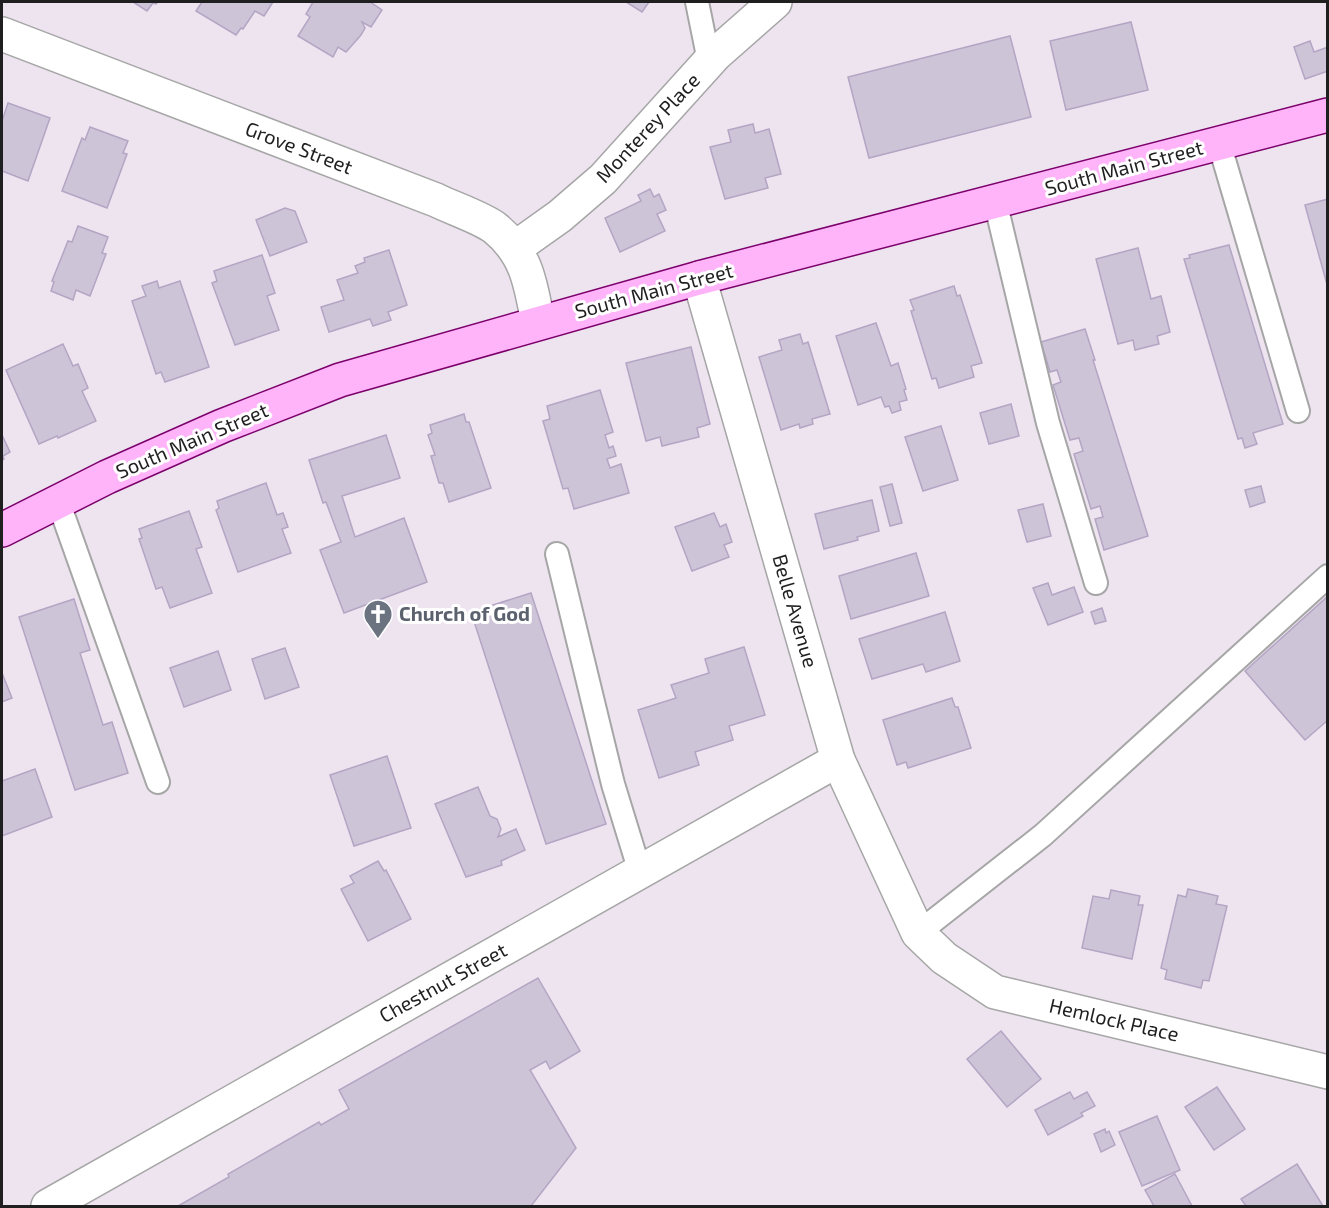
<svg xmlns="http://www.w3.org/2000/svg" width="1329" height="1208" viewBox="0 0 1329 1208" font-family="'Exo 2',sans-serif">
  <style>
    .building { fill: #cdc4d8; stroke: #b3a5c3; stroke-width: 1.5 }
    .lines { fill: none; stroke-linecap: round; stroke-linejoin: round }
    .lane-casing { stroke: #a6a6a6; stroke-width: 26 }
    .street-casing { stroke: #a6a6a6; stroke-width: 36 }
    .secondary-casing { stroke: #7c006b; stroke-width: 36 }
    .lane { stroke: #fff; stroke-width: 22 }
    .street { stroke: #fff; stroke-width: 33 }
    .secondary { stroke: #ffb4f9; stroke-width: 33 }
    .labels { text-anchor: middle; stroke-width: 6; stroke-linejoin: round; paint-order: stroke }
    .street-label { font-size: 20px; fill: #1f1f1f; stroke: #fff }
    .worship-label { font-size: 20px; font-weight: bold; fill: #5b616d; stroke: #fff; text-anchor: start }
  </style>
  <rect width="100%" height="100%" fill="#ede4f0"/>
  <!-- building -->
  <g class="building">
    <path d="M133 2H158L156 4 153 3 147 11Z"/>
    <path d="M202 2H273L264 16 255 11 243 29 241 28 236 35 196 11Z"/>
    <path d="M313 2H370L382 10 371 27 362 22 365 28 361 35 346 52 338 47 333 57 298 36 310 17 306 14Z"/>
    <path d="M626 2H649L642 12Z"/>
    <path d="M1131 22 1148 90 1066 110 1050 41Z"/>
    <path d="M1010 36 1031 117 869 158 848 77Z"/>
    <path d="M1310 41 1314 52 1328 47V71L1305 79 1294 47Z"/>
    <path d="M8 103 50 118 28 181 2 171V121Z"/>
    <path d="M753 124 755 133 769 129 781 174 765 178 768 188 725 199 710 147 731 142 728 130Z"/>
    <path d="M90 127 128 141 123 153 127 154 107 208 62 191 82 138 85 140Z"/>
    <path d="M650 189 654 197 659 194 666 210 657 214 665 231 620 252 605 218 641 201 638 195Z"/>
    <path d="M1328 199V288L1305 205Z"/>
    <path d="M285 208 295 211 307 242 270 256 256 220Z"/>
    <path d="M78 226 108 237 102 253 106 254 90 296 76 290 73 300 51 291 54 282 52 281 68 241 72 242Z"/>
    <path d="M1229 245 1283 424 1253 433 1257 444 1245 448 1242 438 1238 439 1184 259 1190 258 1189 255Z"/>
    <path d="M1138 248 1151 299 1161 296 1170 332 1157 336 1159 344 1135 350 1133 340 1118 344 1096 259Z"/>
    <path d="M389 250 407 305 388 312 391 320 373 326 370 319 329 332 321 307 344 300 337 280 358 273 355 266 365 262 364 258Z"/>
    <path d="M262 255 275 293 267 296 279 330 235 345 212 283 217 281 214 271Z"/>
    <path d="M157 281 159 288 180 281 209 367 165 382 161 372 156 374 132 301 146 296 142 286Z"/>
    <path d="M954 286 957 296 960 295 982 363 971 366 974 377 939 388 936 378 932 379 911 311 914 310 910 300Z"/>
    <path d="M876 323 891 366 898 363 906 389 904 390 907 400 899 402 901 410 892 413 889 406 885 407 881 397 858 405 836 336Z"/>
    <path d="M1085 329 1095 360H1093L1148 536 1104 550 1095 519 1103 517 1100 506 1091 509 1074 454 1083 451 1079 438 1070 440 1053 385 1061 382 1057 370 1050 372 1041 342Z"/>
    <path d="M800 334 803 344 808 342 830 414 812 419 813 424 800 428 799 424 781 430 759 357 782 350 779 340Z"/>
    <path d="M63 344 73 366 78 364 88 388 82 391 96 421 58 438 57 436 39 444 6 370Z"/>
    <path d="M691 347 710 424 697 428 699 437 662 446 660 437 646 441 626 363Z"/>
    <path d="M600 390 613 432 605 435 609 448 613 446 616 456 607 459 610 468 621 464 629 493 574 509 568 488 563 489 543 421 550 419 547 406Z"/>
    <path d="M1011 404 1019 436 989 444 980 413Z"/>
    <path d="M464 414 466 422H469L491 488 449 502 443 483H439L431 456 435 455 428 435 432 433 430 425Z"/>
    <path d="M941 426 958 480 923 491 905 437Z"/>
    <path d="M2 435 10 452 3 456 4 459 2 460Z"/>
    <path d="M386 435 400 478 342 496 355 537 404 518 427 582 344 613 320 550 341 542 326 502 323 503 309 460Z"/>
    <path d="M266 483 277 515 283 513 288 527 282 529 291 553 238 572 216 510 219 508 217 501Z"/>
    <path d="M892 484 902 523 890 526 880 487Z"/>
    <path d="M1261 486 1265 502 1250 507 1245 490Z"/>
    <path d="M872 500 879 531 857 537 858 540 824 549 815 514Z"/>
    <path d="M1043 504 1051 536 1027 542 1018 510Z"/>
    <path d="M189 511 202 547 196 549 212 593 170 608 162 587 156 589 139 539 142 538 139 529Z"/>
    <path d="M714 513 720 527 726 524 732 542 724 545 729 557 692 571 675 527Z"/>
    <path d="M916 553 929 596 851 619 839 576Z"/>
    <path d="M1048 583 1052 595 1074 587 1083 612 1048 625 1033 588Z"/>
    <path d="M531 593 606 824 546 844 471 612Z"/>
    <path d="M1328 596V720L1305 740 1245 671Z"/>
    <path d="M74 599 90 650 80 653 103 725 112 722 128 773 75 790 19 617Z"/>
    <path d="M1102 608 1106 621 1095 624 1091 612Z"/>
    <path d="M945 612 960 661 926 672 923 664 872 679 859 639Z"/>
    <path d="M744 647 765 715 729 726 733 740 695 752 699 765 659 778 638 710 676 698 671 685 709 673 705 659Z"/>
    <path d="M285 648 299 687 265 699 252 659Z"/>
    <path d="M218 651 231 690 184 707 170 668Z"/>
    <path d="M2 673 12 698 2 702Z"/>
    <path d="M952 698 955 707H958L971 748 908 768 906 762 897 765 883 720Z"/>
    <path d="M387 756 411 828 354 846 330 775Z"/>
    <path d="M35 769 52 817 2 836V781Z"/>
    <path d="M478 787 490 816 497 819 501 829 498 837 516 829 525 850 501 861 502 865 466 877 435 804Z"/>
    <path d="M378 861 384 871 386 870 411 919 368 941 341 889 354 883 350 876Z"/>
    <path d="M1188 889 1218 896 1216 904 1227 906 1209 981 1203 980 1201 988 1165 979 1167 970 1161 968 1178 895 1186 897Z"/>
    <path d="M1111 890 1140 896 1138 905H1143L1132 959 1082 948 1093 896 1109 899Z"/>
    <path d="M538 978 580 1051 550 1069 546 1061 530 1070 576 1148 531 1206H178L229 1177 228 1174 319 1122 321 1125 349 1109 339 1090Z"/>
    <path d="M1001 1031 1041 1079 1007 1107 967 1059Z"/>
    <path d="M1217 1087 1245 1129 1214 1150 1185 1107Z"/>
    <path d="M1070 1092 1074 1099 1087 1092 1095 1106 1081 1113 1083 1116 1048 1135 1035 1110Z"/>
    <path d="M1157 1116 1180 1170 1142 1186 1119 1132Z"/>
    <path d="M1105 1129 1106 1133 1109 1131 1115 1145 1101 1152 1094 1134Z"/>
    <path d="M1297 1164 1323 1206H1246L1241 1199Z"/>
    <path d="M1175 1174 1192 1206H1154L1145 1190Z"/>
  </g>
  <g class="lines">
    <!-- lane casing -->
    <g class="lane-casing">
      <g id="lane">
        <path d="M697 2 709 61"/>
        <path d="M1219 143 1298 411"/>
        <path d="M995 201 1048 423 1096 583"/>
        <path d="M58 501 158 782"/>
        <path d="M557 554 613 784 640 872"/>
        <path d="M918 933 1043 835 1328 576"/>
      </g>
    </g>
    <!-- street casing -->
    <g class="street-casing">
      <g id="street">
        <path d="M2 34 436 200C452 208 482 218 495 228 527 254 531 285 538 323"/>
        <path d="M515 248 560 216 603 179 716 54 775 2"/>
        <path d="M699 278 838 760 918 933 944 958 995 992 1328 1072"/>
        <path d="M48 1206 838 760"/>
      </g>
    </g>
    <!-- secondary casing -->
    <g class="secondary-casing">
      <path id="secondary" d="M2 530 107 477 222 426 340 380 699 278 1328 115"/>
    </g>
    <!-- lane -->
    <use href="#lane" class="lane"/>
    <!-- street -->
    <use href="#street" class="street"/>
    <!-- secondary -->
    <use href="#secondary" class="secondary"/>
  </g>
  <!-- icons -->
  <defs>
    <g id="church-pin" transform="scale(1.5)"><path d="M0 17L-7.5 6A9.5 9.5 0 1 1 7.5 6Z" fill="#6b7280" stroke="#fff"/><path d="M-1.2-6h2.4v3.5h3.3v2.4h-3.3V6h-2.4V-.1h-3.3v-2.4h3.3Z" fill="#fff"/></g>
  </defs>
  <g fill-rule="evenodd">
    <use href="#church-pin" x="378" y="614"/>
  </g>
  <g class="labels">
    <!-- street labels -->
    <g class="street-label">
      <text transform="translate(648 128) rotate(-47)" y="7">Monterey Place</text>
      <text transform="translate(299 148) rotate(21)" y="7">Grove Street</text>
      <text transform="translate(1124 168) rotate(-15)" y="7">South Main Street</text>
      <text transform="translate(654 291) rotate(-15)" y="7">South Main Street</text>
      <text transform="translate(192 441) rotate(-23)" y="7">South Main Street</text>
      <text transform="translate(795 611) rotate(74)" y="7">Belle Avenue</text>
      <text transform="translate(443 983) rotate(-29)" y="7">Chestnut Street</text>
      <text transform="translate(1114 1020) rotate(13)" y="7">Hemlock Place</text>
    </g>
    <!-- worship labels -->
    <g class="worship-label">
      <text x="399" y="621">Church of God</text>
    </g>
  </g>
  <!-- border -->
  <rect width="1329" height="1208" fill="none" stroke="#1f1f1f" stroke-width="6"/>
</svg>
